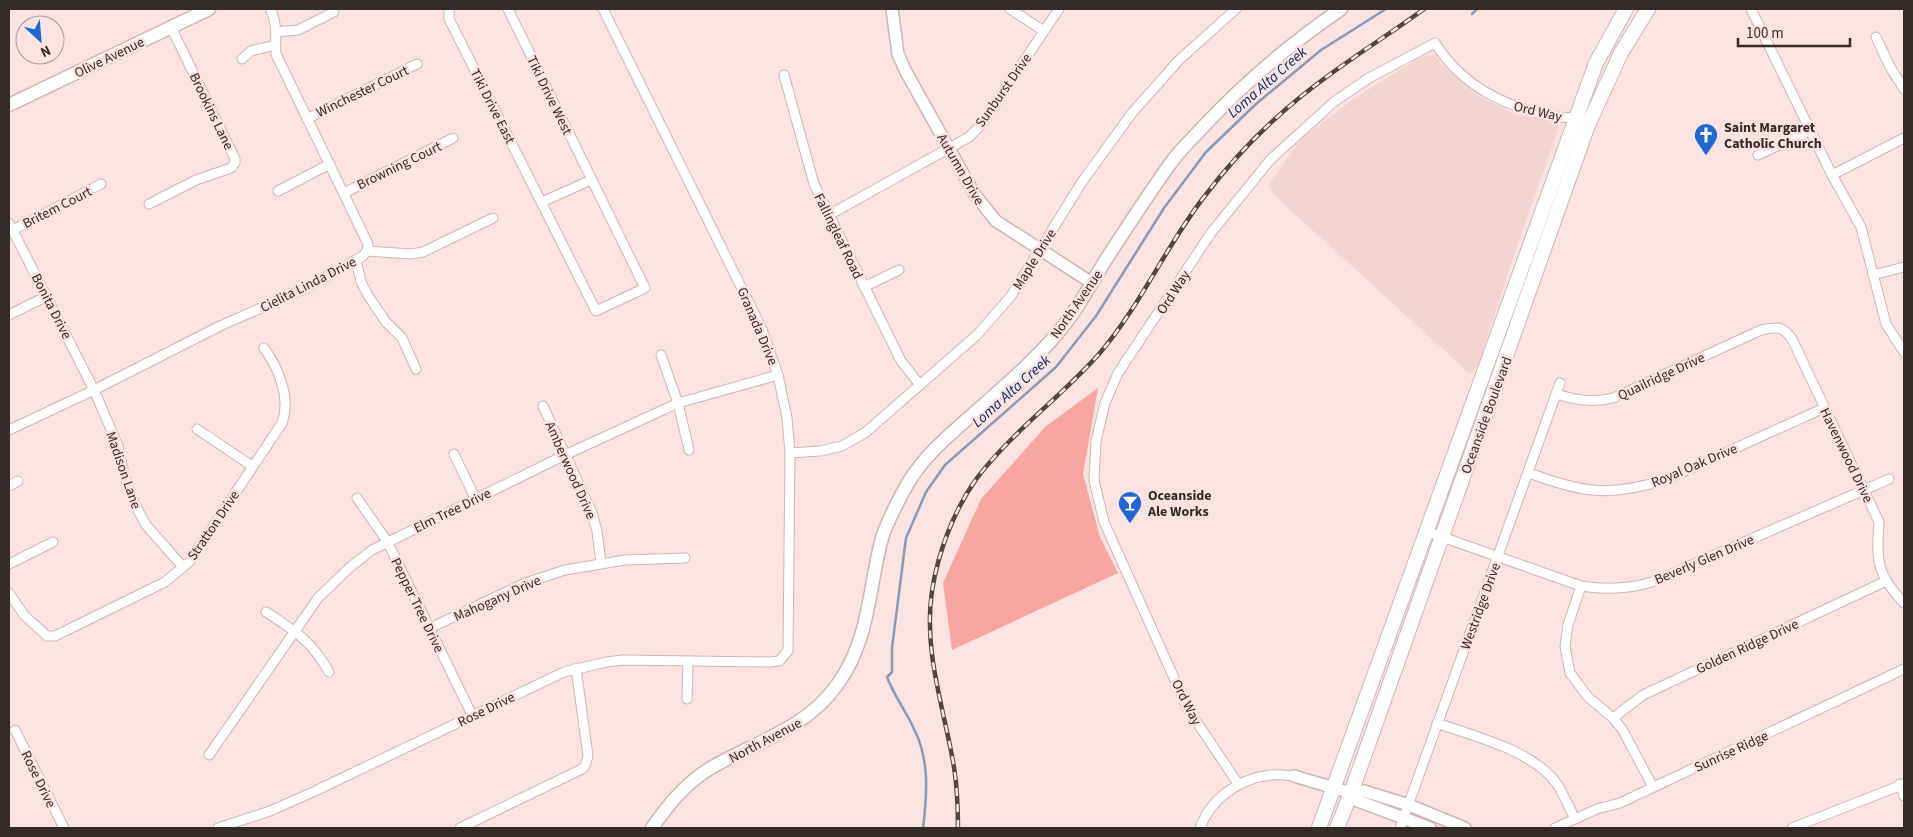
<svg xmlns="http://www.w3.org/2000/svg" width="1913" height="837" viewBox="0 0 1913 837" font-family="'Source Sans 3',sans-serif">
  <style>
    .built { fill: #f2d4d1 }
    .green { fill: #f6a5a0 }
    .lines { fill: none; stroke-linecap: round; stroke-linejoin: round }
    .stream { stroke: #8a9bba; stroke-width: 2.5 }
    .minor-casing { stroke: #ccb6b4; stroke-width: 11 }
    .tertiary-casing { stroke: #ccb6b4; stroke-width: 14 }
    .secondary-casing { stroke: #ccb6b4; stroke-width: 15 }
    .primary-casing { stroke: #ccb6b4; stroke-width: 16 }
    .minor { stroke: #fff; stroke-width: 9 }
    .tertiary { stroke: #fff; stroke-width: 11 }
    .secondary { stroke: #fff; stroke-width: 12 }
    .primary { stroke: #fff; stroke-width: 14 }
    .rail-casing { stroke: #514645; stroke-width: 4.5 }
    .rail { stroke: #fae3e1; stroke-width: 2.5; stroke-dasharray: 8; stroke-linecap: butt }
    .labels { text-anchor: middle; stroke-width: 5; stroke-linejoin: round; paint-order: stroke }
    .street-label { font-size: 14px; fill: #332a29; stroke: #fae3e1 }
    .poi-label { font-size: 14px; font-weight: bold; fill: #332a29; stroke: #fae3e1; text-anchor: start }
    .water-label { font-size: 15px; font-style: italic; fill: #032e6c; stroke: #fae3e1 }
  </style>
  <rect width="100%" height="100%" fill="#fae3e1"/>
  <!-- built -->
  <path class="built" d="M1429 55H1435L1441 64 1478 96 1515 114 1555 122 1559 127 1514 255 1478 366 1470 374 1273 194 1269 184 1302 138 1352 100 1417 59Z"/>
  <!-- green -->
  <path class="green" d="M1098 388 1083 474 1100 537 1118 573 952 650 943 583 981 499 1045 427Z"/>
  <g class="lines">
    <!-- stream -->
    <g class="stream">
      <path d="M1472 14 1477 9"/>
      <path d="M923 828C927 795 930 760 914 729 906 711 894 696 887 677L892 672V648L906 538 926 492 945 465 1056 367 1096 316 1164 208 1206 152 1256 104 1321 50 1386 9"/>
    </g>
    <!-- minor casing -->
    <g class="minor-casing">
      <g id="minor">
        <path d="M449 9V19L596 311 645 288 508 9"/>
        <path d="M1010 9 1044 31"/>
        <path d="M1751 9 1832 175 1861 227 1886 324 1904 352"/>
        <path d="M276 32 298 30 334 12"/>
        <path d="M1876 37 1890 67 1904 89"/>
        <path d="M242 59 251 51 275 45"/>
        <path d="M784 75 814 184 901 361 920 385"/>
        <path d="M307 119 417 64"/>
        <path d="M1758 155 1811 130"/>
        <path d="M1832 175 1904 138"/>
        <path d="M278 191 330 164"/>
        <path d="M344 193 453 138"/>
        <path d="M542 202 591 180"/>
        <path d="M149 204 196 180 231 168 235 163V159L171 27"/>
        <path d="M829 215 969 137 981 125 1059 9"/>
        <path d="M9 223 94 390 118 446 125 478 133 501 146 525 183 567"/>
        <path d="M13 230 101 184"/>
        <path d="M367 251 411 254 423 252 493 218"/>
        <path d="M356 260 361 282 369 297 386 322 402 338 416 369"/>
        <path d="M1873 275 1904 267"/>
        <path d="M864 287 899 270"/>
        <path d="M9 315 47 296"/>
        <path d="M661 355 678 403 689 450"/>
        <path d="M1556 394C1576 400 1593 403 1613 398L1761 330C1777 327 1782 325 1792 339L1879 522C1876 561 1877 575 1904 603"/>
        <path d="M543 406 592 513 597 531 601 563"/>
        <path d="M197 429 252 466"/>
        <path d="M9 430 94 390 220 326 304 289 363 256 367 251 368 244 276 54C275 38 278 23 270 9"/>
        <path d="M790 453 820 451 842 446 866 432 977 335 1011 296 1082 182 1132 113 1179 60 1236 9"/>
        <path d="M454 454 475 498"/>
        <path d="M1529 473C1583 493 1608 497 1665 480L1824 408"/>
        <path d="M9 486 18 481"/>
        <path d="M357 498 387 541 472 715"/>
        <path d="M1428 532 1581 586C1606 590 1631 589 1655 581L1889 479"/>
        <path d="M9 564 53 542"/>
        <path d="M1581 586 1568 625 1565 646 1570 673 1588 697 1613 718 1622 729 1653 787"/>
        <path d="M9 593 24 615 47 636H55L165 582 190 561 282 423C291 398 279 369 264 348"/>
        <path d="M266 612C294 630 313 642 329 672"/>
        <path d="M430 628 525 583 565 570 625 560 685 558"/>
        <path d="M687 699 688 661"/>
        <path d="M1613 718 1643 695 1886 581"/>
        <path d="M1437 723C1475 737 1533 750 1557 784 1564 795 1569 807 1575 819"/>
        <path d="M15 730 64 828"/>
        <path d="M209 755 318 598 349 568 372 550 565 455 678 403 778 375"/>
        <path d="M1900 784 1904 796"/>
        <path d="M1239 785 1188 709 1104 522 1094 480 1096 441 1105 403 1118 373 1211 233 1270 160 1335 101 1369 78 1435 43C1461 85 1505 107 1552 116 1561 118 1570 117 1579 118"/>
        <path d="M218 828 270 811 313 792 564 672 606 662 623 660 770 662 779 661 788 651 790 453 787 418 778 375 762 329 603 9"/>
        <path d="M460 828 582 769 585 766 588 756 576 668"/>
        <path d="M1200 828C1211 798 1239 779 1270 775 1278 774 1286 775 1294 776"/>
        <path d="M1400 828 1560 383"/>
        <path d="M1555 828 1597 809 1620 803 1904 669"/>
        <path d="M1792 828 1904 784"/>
      </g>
    </g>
    <!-- tertiary casing -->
    <g class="tertiary-casing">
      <g id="tertiary">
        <path d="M892 9 898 54 906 72 975 195 996 221 1092 283"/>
        <path d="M1294 776 1351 793 1358 801 1430 828"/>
        <path d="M1351 793 1364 791 1409 805 1465 828"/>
      </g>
    </g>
    <!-- secondary casing -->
    <g class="secondary-casing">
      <g id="secondary">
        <path d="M9 105 209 9"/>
        <path d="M652 828C668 805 685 784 709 769 754 742 805 730 837 685 870 640 868 590 882 538 888 519 898 501 908 483 924 456 948 436 972 415 1001 389 1031 364 1056 335 1075 313 1090 286 1105 261 1127 227 1149 193 1173 160 1182 148 1193 138 1203 127 1245 82 1290 44 1341 9"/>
      </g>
    </g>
    <!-- primary casing -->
    <g class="primary-casing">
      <g id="primary">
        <path d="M1319 828 1596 63 1626 9"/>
        <path d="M1337 828 1351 793 1588 125 1621 53 1648 9"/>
      </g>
    </g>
    <!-- minor -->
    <use href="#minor" class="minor"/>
    <!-- tertiary -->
    <use href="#tertiary" class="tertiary"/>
    <!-- secondary -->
    <use href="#secondary" class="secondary"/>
    <!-- primary -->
    <use href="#primary" class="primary"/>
    <!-- rail casing -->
    <g class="rail-casing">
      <path id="rail" d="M958 828C958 808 957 787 954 767 944 708 923 651 932 591 938 552 954 510 977 478 1012 432 1061 397 1099 354 1139 308 1166 246 1204 197 1240 149 1284 107 1332 73 1362 51 1394 31 1424 9"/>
    </g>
    <!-- rail -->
    <use href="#rail" class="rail"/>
  </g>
  <!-- icons -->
  <defs>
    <g id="church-pin" transform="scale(1.25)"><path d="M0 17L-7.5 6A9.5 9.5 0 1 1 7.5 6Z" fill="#1f67d2" stroke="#fae3e1"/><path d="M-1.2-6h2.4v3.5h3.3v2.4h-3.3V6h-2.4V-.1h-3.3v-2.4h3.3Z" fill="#fff"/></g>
    <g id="bar-pin" transform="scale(1.25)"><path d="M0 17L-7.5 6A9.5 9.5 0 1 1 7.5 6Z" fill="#1f67d2" stroke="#fae3e1"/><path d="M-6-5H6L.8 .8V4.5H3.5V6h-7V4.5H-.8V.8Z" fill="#fff"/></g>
  </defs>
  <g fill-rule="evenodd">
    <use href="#church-pin" x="1706" y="135"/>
    <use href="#bar-pin" x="1130" y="503"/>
  </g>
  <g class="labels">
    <!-- street labels -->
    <g class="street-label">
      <text transform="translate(109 57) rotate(-26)" y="5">Olive Avenue</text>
      <text transform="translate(1003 90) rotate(-55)" y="5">Sunburst Drive</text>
      <text transform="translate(362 91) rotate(-26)" y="5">Winchester Court</text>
      <text transform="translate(550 95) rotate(64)" y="5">Tiki Drive West</text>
      <text transform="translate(493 106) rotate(63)" y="5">Tiki Drive East</text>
      <text transform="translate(212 111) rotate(64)" y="5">Brookins Lane</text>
      <text transform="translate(1538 111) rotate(13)" y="5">Ord Way</text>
      <text transform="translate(399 165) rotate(-26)" y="5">Browning Court</text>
      <text transform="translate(961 169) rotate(60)" y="5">Autumn Drive</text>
      <text transform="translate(57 207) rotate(-27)" y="5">Britem Court</text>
      <text transform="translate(839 236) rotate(64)" y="5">Fallingleaf Road</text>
      <text transform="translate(1034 259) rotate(-58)" y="5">Maple Drive</text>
      <text transform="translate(308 284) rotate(-27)" y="5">Cielita Linda Drive</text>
      <text transform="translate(1173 292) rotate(-57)" y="5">Ord Way</text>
      <text transform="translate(1076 304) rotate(-55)" y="5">North Avenue</text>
      <text transform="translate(52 306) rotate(63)" y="5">Bonita Drive</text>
      <text transform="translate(758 326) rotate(67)" y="5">Granada Drive</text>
      <text transform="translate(1661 376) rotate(-25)" y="5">Quailridge Drive</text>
      <text transform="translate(1486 415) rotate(-70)" y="5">Oceanside Boulevard</text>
      <text transform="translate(1847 455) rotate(64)" y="5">Havenwood Drive</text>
      <text transform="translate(1694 465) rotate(-23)" y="5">Royal Oak Drive</text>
      <text transform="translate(124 470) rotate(71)" y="5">Madison Lane</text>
      <text transform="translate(571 470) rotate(66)" y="5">Amberwood Drive</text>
      <text transform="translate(452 510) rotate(-26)" y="5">Elm Tree Drive</text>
      <text transform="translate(213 525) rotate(-56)" y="5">Stratton Drive</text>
      <text transform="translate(1704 559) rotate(-23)" y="5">Beverly Glen Drive</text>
      <text transform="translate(497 598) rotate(-24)" y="5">Mahogany Drive</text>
      <text transform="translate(418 605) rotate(64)" y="5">Pepper Tree Drive</text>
      <text transform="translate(1480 606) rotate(-70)" y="5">Westridge Drive</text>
      <text transform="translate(1747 646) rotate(-25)" y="5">Golden Ridge Drive</text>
      <text transform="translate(1187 702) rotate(63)" y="5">Ord Way</text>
      <text transform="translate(486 709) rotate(-26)" y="5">Rose Drive</text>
      <text transform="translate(765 740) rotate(-28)" y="5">North Avenue</text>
      <text transform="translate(1731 751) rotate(-25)" y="5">Sunrise Ridge</text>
      <text transform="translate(39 779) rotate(64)" y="5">Rose Drive</text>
    </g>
    <!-- poi labels -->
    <g class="poi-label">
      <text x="1724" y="132">Saint Margaret<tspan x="1724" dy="16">Catholic Church</tspan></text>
      <text x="1148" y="500">Oceanside<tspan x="1148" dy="16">Ale Works</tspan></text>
    </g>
    <!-- water labels -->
    <g class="water-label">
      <text transform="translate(1267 82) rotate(-41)" y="5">Loma Alta Creek</text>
      <text transform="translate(1011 391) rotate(-42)" y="5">Loma Alta Creek</text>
    </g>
  </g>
  <!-- border -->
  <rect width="1913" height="837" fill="none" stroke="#332a29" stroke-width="20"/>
  <!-- north arrow -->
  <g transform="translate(40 40) rotate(154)"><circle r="24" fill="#fae3e1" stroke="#aa9997"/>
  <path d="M0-4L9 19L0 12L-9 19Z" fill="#1f67d2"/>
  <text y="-8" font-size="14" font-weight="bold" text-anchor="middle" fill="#332a29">N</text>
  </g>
  <!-- scale -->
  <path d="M1738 38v8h112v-8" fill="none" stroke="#332a29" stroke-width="2.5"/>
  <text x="1746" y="38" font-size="15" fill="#332a29" stroke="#fae3e1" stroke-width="4" paint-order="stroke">100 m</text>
</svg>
